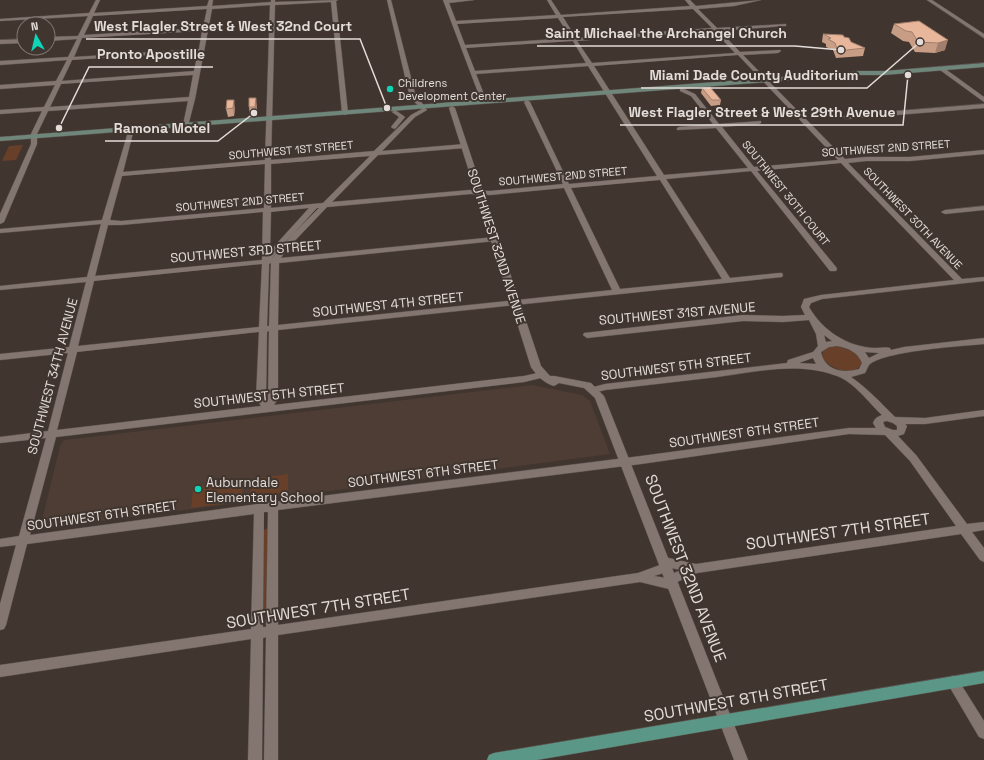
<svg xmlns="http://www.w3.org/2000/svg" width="984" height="760" viewBox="0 0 984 760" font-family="'Space Grotesk',sans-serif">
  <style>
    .built { fill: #4e3d34 }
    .green { fill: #683f28 }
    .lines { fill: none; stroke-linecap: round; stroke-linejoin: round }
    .minor-casing { stroke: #5b524d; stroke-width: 1 }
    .tertiary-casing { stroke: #5b524d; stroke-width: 1 }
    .secondary-casing { stroke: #5b524d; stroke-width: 1 }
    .primary-casing { stroke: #5b524d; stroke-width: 1 }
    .minor { fill: #837670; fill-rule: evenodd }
    .tertiary { fill: #837670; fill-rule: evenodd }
    .secondary { fill: #6f867b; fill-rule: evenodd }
    .primary { fill: #5b9787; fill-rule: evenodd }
    .wall { fill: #c89d85 }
    .shaded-wall { fill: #a27f6c }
    .building { fill: #e8b69b; stroke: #a27f6c }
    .poi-dot { fill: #0dd5b5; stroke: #40352f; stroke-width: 1.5 }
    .labels { text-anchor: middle; stroke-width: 4; stroke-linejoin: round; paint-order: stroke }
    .far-poi-label { font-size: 11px; fill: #e3dcd8; stroke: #40352f; text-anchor: start }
    .far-street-label { font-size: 11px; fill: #e3dcd8; stroke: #40352f }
    .street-label { font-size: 13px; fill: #e3dcd8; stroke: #40352f }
    .poi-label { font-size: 13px; fill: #e3dcd8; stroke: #40352f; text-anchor: start }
    .near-street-label { font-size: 16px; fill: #e3dcd8; stroke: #40352f }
    .leader { fill: none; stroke: #e3dcd8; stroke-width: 1.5 }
    .callout-dot { fill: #e3dcd8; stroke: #40352f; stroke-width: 1.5 }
    .callout-label { font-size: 14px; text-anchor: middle; font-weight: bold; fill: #e3dcd8; stroke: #40352f; stroke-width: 4; stroke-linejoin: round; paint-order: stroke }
  </style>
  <rect width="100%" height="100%" fill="#40352f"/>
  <!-- built -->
  <path class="built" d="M532 385 582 395 590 401 610 454 48 528 43 527 41 524 60 446 64 440Z"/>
  <!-- green -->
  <g class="green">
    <path d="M23 145 16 160 2 161 9 146Z"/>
    <path d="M838 346 857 353 862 362C856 379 828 369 822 357L823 351 829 347Z"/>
    <path d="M288 474V492L250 497 251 479Z"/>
    <path d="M243 481 242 501 191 508 193 487Z"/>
    <path d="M268 528 266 609H264L263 607 264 530Z"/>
  </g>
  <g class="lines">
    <!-- minor casing -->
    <g class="minor-casing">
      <g id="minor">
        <path d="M96 0H100L94 13 207 6 209 0H213L212 6 271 2V0H275V2L338 0 336 1 348 113 345 115 342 113 331 2 275 5 271 160 374 151 411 115 422 109 410 98 387 0H391L416 97 425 106V108L427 110 415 117 382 151 465 144 468 146 465 148 378 155 332 202 470 190 490 191 563 184 524 102 527 100 530 102 569 184 657 176 588 66 476 74 487 102 482 103 443 0H474L449 3 456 21 556 15 547 0H551L561 15 690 6 685 0H690L696 6 761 0 734 6 698 9 717 28 786 24V26H784L720 31 740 52 780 50 781 51 778 53 743 55 845 159 866 157H910L984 150V154L910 161H866L848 163 962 279 984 277V281L822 299 811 303 809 307C822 330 847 347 875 348 880 348 885 347 890 348L891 350 904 347 984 338V344C962 346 883 351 869 365 868 367 866 371 865 373L851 377C867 388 881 403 895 417L925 418 984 410V416L925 424H905L907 426 904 434 898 436 916 455 967 524 984 522V530L972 532 984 548V562L980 560 961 534 697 573 677 582 679 585 677 588 673 590 640 582 278 635V760H264L266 637 263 638 262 760H248L251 639 0 677V665L251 629 254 514 27 544 6 625 4 629 0 630V604L16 545 0 547V539L19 536 46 438 0 443V437L48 431 68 353 0 360V354L69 347 86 282 0 290V286L87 277 101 224 0 233V229L102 220 128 132 133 133 123 172 265 160 270 5 212 9 195 99 188 126 183 125 188 101 48 111 37 134V144L4 222 0 224V214L31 144V134L42 111 0 114V110L44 107 55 85 0 89V85L56 81 67 60 0 65V61L68 57 77 39 48 41V37L78 36 88 16 0 21V19L89 13ZM207 9 203 28 84 35 93 16ZM693 9 712 28 576 38 563 17ZM558 18 571 38 465 45 457 24ZM202 31 199 49 74 57 82 38ZM714 31 735 53 592 63 577 41ZM573 41 586 63 475 71 466 48ZM198 52 194 71 62 81 72 60ZM738 55 838 160 754 167 722 127 759 124 761 123V121L719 124 695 94 682 88 680 89V91L691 96 713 124 679 127 677 128V130L716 128 748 168 664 175 594 66ZM193 75 189 97 50 107 61 84ZM370 156 323 203 271 208V164ZM841 163 954 280 821 295 804 299 801 307 805 315 783 316 743 315 584 333 583 335 587 338 743 321 783 322 809 320 816 334 818 346 813 352 788 360 787 363 605 384 590 388 588 390 593 393 605 390C642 386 680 381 717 377 756 372 799 361 837 376 854 382 869 403 882 415 877 417 875 418 873 423L876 428H849L641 456 273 502 30 535 56 437 524 382 545 377 546 375 542 372 524 376 274 405 278 399V330L782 277 783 275 782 273H779L730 278 666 179 751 171 830 271H836L837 269 836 267 757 171ZM265 164 264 208 121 221 110 220 122 176ZM660 180 722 279 620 289 571 188ZM564 188 612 290 278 325 279 263 495 241 499 239 495 237 281 258 286 250 327 207 470 194 490 195ZM309 208 270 251 271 212ZM317 208H319L280 247 272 259 281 247ZM263 212 262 260 95 276 108 225H121ZM271 263 269 326H267L269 268V264ZM262 264 259 327 78 346 94 281ZM269 331 268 399 267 401 266 398 267 332ZM259 332 256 398 261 406 57 430 77 352ZM824 335 832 341 826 342ZM837 346C848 348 858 352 862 363L859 369C843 374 824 370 821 352L829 347ZM865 352 879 353 869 358ZM813 358 816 364 799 363ZM887 421 893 423 897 426V430H893L885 427 883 422ZM849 434 885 435 910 461 956 526 696 564 664 557 660 559 658 562 660 565 638 573 278 625V510L641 464ZM264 512H268L266 627H263ZM671 568 681 570 667 576 666 578 654 576 670 571Z"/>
        <path d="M927 0H932L984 34V38Z"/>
        <path d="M24 39V43L0 44V40Z"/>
        <path d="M940 68H944L984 97V102L940 70Z"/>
        <path d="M984 104V108L846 119 843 117 846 115Z"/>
        <path d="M395 110 405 117 396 128 394 129 391 127 399 117 392 112Z"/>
        <path d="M984 206V210L945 214 941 212 945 210Z"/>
        <path d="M953 676 957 678 984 721V739L979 737 949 686 947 682 949 678Z"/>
      </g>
    </g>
    <!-- tertiary casing -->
    <g class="tertiary-casing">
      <path id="tertiary" d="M452 106 455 108 541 366 550 376H554L591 383 604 396 748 760H734L595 398 584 388 559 383 554 386C544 383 537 376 531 367L449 108Z"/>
    </g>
    <!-- secondary casing -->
    <g class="secondary-casing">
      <path id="secondary" d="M984 63V67L884 75H859L0 141V137L859 71H884Z"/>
    </g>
    <!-- primary casing -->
    <g class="primary-casing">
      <path id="primary" d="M984 671V683L537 760H487L489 755 494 753Z"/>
    </g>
    <!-- minor -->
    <use href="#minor" class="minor"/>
    <!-- tertiary -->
    <use href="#tertiary" class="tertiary"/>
    <!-- secondary -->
    <use href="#secondary" class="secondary"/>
    <!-- primary -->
    <use href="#primary" class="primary"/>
  </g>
  <!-- wall -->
  <g class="wall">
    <path d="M919 21 945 50 935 53 915 52 909 42 903 41 891 33 894 24Z"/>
    <path d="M823 34 844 37 851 42 865 48 863 56 836 58 833 50 826 47V44L822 42Z"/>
    <path d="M702 88 721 100 720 105 711 106 701 93Z"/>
    <path d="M257 106V115H250L249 107Z"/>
    <path d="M235 108 234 116 228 117 226 109Z"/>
  </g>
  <!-- shaded-wall -->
  <g class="shaded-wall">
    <path d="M948 40 945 50 935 53 938 43Z"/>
    <path d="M256 98 257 106V115L255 107Z"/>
    <path d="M234 100 235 108 234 116 233 108Z"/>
  </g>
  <!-- building -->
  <g class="building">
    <path d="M919 21 948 40 938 43 918 42 912 32 906 31 894 24Z"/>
    <path d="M823 34 843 35 844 37 849 38 851 42 865 48 838 51 835 43 828 39 831 38Z"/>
    <path d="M710 87 721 100H712L702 88Z"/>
    <path d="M249 98H256L255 107H249Z"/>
    <path d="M227 100H234L233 108 226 109Z"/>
  </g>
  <!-- markers -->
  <g class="poi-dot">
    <circle cx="390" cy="89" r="4"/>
    <circle cx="198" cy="489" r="4"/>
  </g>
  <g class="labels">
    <!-- far-poi labels -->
    <g class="far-poi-label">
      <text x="398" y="87">Childrens<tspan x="398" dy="13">Development Center</tspan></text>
    </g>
    <!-- far-street labels -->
    <g class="far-street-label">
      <text transform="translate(886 148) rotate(-4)" y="4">SOUTHWEST 2ND STREET</text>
      <text transform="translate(291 150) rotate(-5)" y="4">SOUTHWEST 1ST STREET</text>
      <text transform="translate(563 176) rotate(-5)" y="4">SOUTHWEST 2ND STREET</text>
      <text transform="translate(786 193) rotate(51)" y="4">SOUTHWEST 30TH COURT</text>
      <text transform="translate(240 202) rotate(-5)" y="4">SOUTHWEST 2ND STREET</text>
      <text transform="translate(913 218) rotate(46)" y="4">SOUTHWEST 30TH AVENUE</text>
    </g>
    <!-- street labels -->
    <g class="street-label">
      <text transform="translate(497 246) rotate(72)" y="5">SOUTHWEST 32ND AVENUE</text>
      <text transform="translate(246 251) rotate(-5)" y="5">SOUTHWEST 3RD STREET</text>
      <text transform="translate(388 304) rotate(-6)" y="5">SOUTHWEST 4TH STREET</text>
      <text transform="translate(677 313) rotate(-5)" y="5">SOUTHWEST 31ST AVENUE</text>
      <text transform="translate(676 366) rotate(-7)" y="5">SOUTHWEST 5TH STREET</text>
      <text transform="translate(52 376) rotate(-75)" y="5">SOUTHWEST 34TH AVENUE</text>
      <text transform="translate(269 395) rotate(-6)" y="5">SOUTHWEST 5TH STREET</text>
      <text transform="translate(744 432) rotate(-8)" y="5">SOUTHWEST 6TH STREET</text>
      <text transform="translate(423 473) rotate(-7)" y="5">SOUTHWEST 6TH STREET</text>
      <text transform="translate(102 515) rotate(-8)" y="5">SOUTHWEST 6TH STREET</text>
    </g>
    <!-- poi labels -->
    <g class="poi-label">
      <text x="206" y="487">Auburndale<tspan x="206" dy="15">Elementary School</tspan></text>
    </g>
    <!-- near-street labels -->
    <g class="near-street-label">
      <text transform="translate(838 531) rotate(-8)" y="6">SOUTHWEST 7TH STREET</text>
      <text transform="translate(686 568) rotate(69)" y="6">SOUTHWEST 32ND AVENUE</text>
      <text transform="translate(318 608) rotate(-9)" y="6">SOUTHWEST 7TH STREET</text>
      <text transform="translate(736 700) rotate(-10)" y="6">SOUTHWEST 8TH STREET</text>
    </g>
  </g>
  <!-- callouts -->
  <path class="leader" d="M387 108L360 39H86M841 50L795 46H537M59 128L89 67H213M920 42L867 88H641M908 75L903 125H620M254 113L218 141H105"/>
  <g class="callout-dot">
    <circle cx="387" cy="108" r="4"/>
    <circle cx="841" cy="50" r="4"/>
    <circle cx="59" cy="128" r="4"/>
    <circle cx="920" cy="42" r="4"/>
    <circle cx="908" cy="75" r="4"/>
    <circle cx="254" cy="113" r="4"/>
  </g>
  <g class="callout-label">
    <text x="223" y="31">West Flagler Street &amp; West 32nd Court</text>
    <text x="666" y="38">Saint Michael the Archangel Church</text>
    <text x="151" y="59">Pronto Apostille</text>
    <text x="754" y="80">Miami Dade County Auditorium</text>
    <text x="762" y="117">West Flagler Street &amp; West 29th Avenue</text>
    <text x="162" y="133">Ramona Motel</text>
  </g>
  <!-- north arrow -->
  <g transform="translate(36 36) rotate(352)"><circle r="19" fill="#40352f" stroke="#817873"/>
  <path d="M0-3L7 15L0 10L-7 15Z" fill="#0dd5b5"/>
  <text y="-6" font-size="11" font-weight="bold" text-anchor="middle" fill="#e3dcd8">N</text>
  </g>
</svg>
